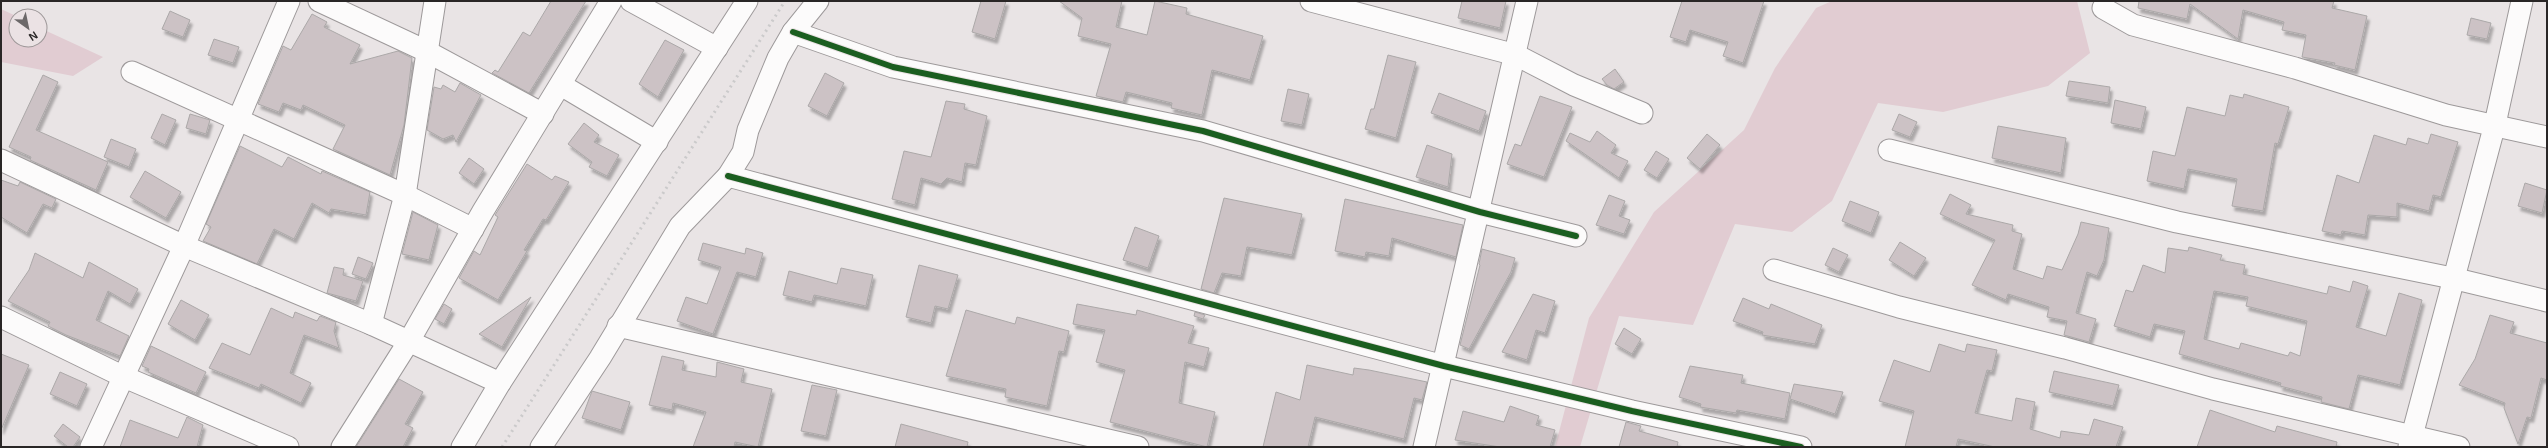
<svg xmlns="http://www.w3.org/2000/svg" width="2548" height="448" viewBox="0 0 2548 448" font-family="Arial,sans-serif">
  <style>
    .green { fill: #e1ccd2 }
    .building { fill: #ccc2c5; stroke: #aba8a8; fill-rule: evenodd; filter: url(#shadow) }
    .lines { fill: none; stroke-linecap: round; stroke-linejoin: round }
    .minor-casing { stroke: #9d999a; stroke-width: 23 }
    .minor { stroke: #fcfbfb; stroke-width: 21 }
    .rail { stroke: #cbcacb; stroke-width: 3; stroke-dasharray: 2 4; stroke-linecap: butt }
    .cycleway-casing { stroke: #ebe2e4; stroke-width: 8 }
    .cycleway { stroke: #1b5e20; stroke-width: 6 }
  </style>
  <defs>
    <filter id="shadow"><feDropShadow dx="2.5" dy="4.5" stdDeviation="1" flood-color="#0004"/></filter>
  </defs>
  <rect width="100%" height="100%" fill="#e9e4e5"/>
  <!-- green -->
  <g class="green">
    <path d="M1832 1H2077L2090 53 2048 86 1943 112 1878 103 1832 201 1792 232 1735 224 1693 325 1619 316 1580 447H1555L1589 318 1654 212 1744 130 1775 68 1816 8Z"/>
    <path d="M1 9 16 16V40H40V28L103 57 73 76 1 62Z"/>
  </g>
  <!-- building -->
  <g class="building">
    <path d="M551 1H586L529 93 492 73 495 70 498 72 523 32 530 36Z"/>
    <path d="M981 1H1006L995 39 972 32Z"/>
    <path d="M1059 1H1122L1116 27 1147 35 1155 1 1187 8 1186 14 1263 36 1250 80 1212 70 1202 115 1171 108 1172 103 1126 92 1123 102 1096 96 1111 44 1078 36 1082 18Z"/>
    <path d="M1462 1H1506L1500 28 1458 18Z"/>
    <path d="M1682 1H1764L1743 63 1723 56 1728 42 1690 30 1686 42 1670 37Z"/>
    <path d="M2139 1H2334L2332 8 2367 16 2355 70 2334 65 2335 63 2302 57 2306 35 2282 30 2284 22 2243 10 2238 39 2190 4 2187 19 2138 8Z"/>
    <path d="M170 11 190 20 183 37 162 29Z"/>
    <path d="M312 14 327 22 324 27 360 45 350 64 398 51 412 58 404 125 390 175 333 149 345 125 303 105 301 110 283 103 279 112 258 104 283 46 291 50Z"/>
    <path d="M2471 18 2491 23 2487 39 2467 35Z"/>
    <path d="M214 39 239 47 233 63 208 55Z"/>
    <path d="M665 40 684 50 658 97 639 84Z"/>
    <path d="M1388 55 1416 62 1396 138 1365 129 1371 109H1374Z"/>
    <path d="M1615 69 1624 82 1614 89 1607 85 1602 79Z"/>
    <path d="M825 73 844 83 827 116 808 106Z"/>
    <path d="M43 75 58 82 36 130 108 162 96 190 30 160 31 157 9 147Z"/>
    <path d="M2069 81 2110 87 2108 103 2066 96Z"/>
    <path d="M460 83 481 95 456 142 453 135 443 139 427 130 434 87 441 89 443 85 455 92Z"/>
    <path d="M1288 89 1309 94 1302 125 1281 121Z"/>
    <path d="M1439 93 1486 111 1479 131 1431 113Z"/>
    <path d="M2244 94 2289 107 2278 144 2275 143 2263 211 2232 206 2237 179 2188 169 2184 189 2147 181 2153 151 2175 156 2187 107 2225 116 2230 95 2243 98Z"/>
    <path d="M1540 96 1572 107 1544 177 1507 164 1515 144 1521 146Z"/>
    <path d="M2115 100 2146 107 2141 129 2111 123Z"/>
    <path d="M946 101 965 104 964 109 987 116 976 165 965 163 962 182 947 178 941 184 921 178 915 205 892 199 904 151 931 157Z"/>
    <path d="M162 114 176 120 165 145 151 138Z"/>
    <path d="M190 114 210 120 206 134 186 128Z"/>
    <path d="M1899 114 1917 122 1910 137 1892 130Z"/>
    <path d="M584 123 599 135 594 142 619 155 607 176 589 167 592 162 568 144Z"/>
    <path d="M1998 126 2066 138 2061 173 1992 158Z"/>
    <path d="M1597 131 1616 145 1611 153 1628 161 1619 178 1566 141 1570 133 1590 142Z"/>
    <path d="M1707 134 1720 145 1700 169 1687 158Z"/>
    <path d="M2431 134 2458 142 2441 197 2433 195 2429 211 2397 203V217L2368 215 2365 235 2342 231 2341 235 2322 231 2337 175 2359 183 2374 135 2406 145 2408 138 2428 144Z"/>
    <path d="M111 139 136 149 129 167 104 157Z"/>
    <path d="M1427 145 1452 154 1448 187 1416 177Z"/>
    <path d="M240 146 282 167 288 157 321 174 322 171 370 192 366 215 331 209 329 213 312 203 294 239 274 229 257 264 203 241 211 227 206 224Z"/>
    <path d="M1656 151 1669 159 1657 178 1644 170Z"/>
    <path d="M469 158 484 169 474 184 459 173Z"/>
    <path d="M527 164 552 180 555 176 569 182 546 220 543 219 524 250 527 251 498 300 459 278 474 251 480 255 498 217 495 215Z"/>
    <path d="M145 171 181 192 166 218 130 197Z"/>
    <path d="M1 180 18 186 20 182 56 199 52 208 43 204 27 233 1 217Z"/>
    <path d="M2525 183 2547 190 2542 213 2518 206Z"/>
    <path d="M1950 194 1971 205 1966 214 2013 225 2012 231 2022 234 2013 269 2043 279 2047 266 2062 270 2078 234 2081 222 2109 228 2104 260 2097 276 2087 272 2076 313 2096 319 2089 342 2064 335 2067 321 2047 317 2049 307 2008 294 2006 300 1972 285 1995 240 1940 214Z"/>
    <path d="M1609 195 1625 201 1619 216 1630 220 1624 234 1596 225Z"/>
    <path d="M1224 198 1302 214 1292 255 1247 247 1241 276 1222 273 1214 293 1201 289Z"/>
    <path d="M1345 199 1463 225 1456 257 1392 238 1389 256 1366 252 1365 257 1335 251Z"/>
    <path d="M1850 201 1879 212 1871 233 1842 221Z"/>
    <path d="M413 212 438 225 429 260 402 254Z"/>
    <path d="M1135 227 1159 236 1148 268 1123 260Z"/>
    <path d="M1900 242 1926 258 1914 276 1889 260Z"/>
    <path d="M703 243 745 254 746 248 763 253 756 277 737 272 713 334 677 321 686 297 707 304 721 267 698 260Z"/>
    <path d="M2189 247 2222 255 2220 260 2245 265 2243 274 2327 294 2329 286 2350 292 2353 281 2368 286 2356 327 2386 336 2399 293 2422 300 2400 385 2358 375 2349 409 2321 402 2322 397 2280 386 2281 383 2179 354 2185 331 2154 324 2150 337 2114 326 2126 290 2133 292 2143 265 2165 273 2168 248 2188 251ZM2214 291 2248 297 2246 306 2307 321 2300 356 2290 352 2288 356 2241 343 2239 349 2204 339Z"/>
    <path d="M1833 248 1848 255 1839 272 1825 265Z"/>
    <path d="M1482 249 1515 258 1511 272 1469 349 1460 345 1480 265 1479 264Z"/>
    <path d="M35 253 83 278 89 262 138 289 130 304 108 291 96 320 129 336 120 356 66 335 48 326 50 322 8 301 29 270Z"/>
    <path d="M358 257 373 263 366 279 352 274Z"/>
    <path d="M919 265 958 275 948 309 935 306 931 323 906 317Z"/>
    <path d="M334 267 344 269 343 275 363 281 356 301 327 293Z"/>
    <path d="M841 268 873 275 866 306 814 295 812 302 783 295 789 271 837 284Z"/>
    <path d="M1533 294 1555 301 1545 333 1536 330 1527 360 1502 352Z"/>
    <path d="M531 297 502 347 479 334Z"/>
    <path d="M1743 298 1769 309 1771 304 1822 325 1815 344 1762 335 1763 332 1733 321Z"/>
    <path d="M181 300 209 315 195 340 168 324Z"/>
    <path d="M444 304 452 309 444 324 435 319Z"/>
    <path d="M1077 304 1136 315 1137 310 1194 326 1188 343 1209 348 1204 367 1185 362 1179 403 1215 412 1207 447 1110 422 1125 370 1096 362 1105 330 1073 324Z"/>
    <path d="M271 308 293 318 295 312 317 321 320 316 336 322 334 331 339 348 304 335 290 373 311 383 301 403 261 384 259 388 209 368 222 343 250 355Z"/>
    <path d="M966 310 1015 324 1017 317 1069 331 1064 352 1059 351 1047 406 1005 397 1006 389 946 376Z"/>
    <path d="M1195 312 1205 315 1203 319 1194 316Z"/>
    <path d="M2490 315 2514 322 2510 333 2547 343V380L2541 378 2531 418 2527 417 2518 444 2504 408 2505 403 2459 385 2475 359Z"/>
    <path d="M1624 328 1641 339 1632 354 1615 344Z"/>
    <path d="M1939 344 1965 352 1967 344 1997 350 1992 371 1987 370 1975 413 2012 421 2016 398 2035 402 2030 429 2060 438 2061 431 2089 435 2094 419 2123 427 2116 447H1995L1958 439 1956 447H1905L1914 411 1879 401 1894 360 1930 372Z"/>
    <path d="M151 346 206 372 196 393 148 372 149 369 142 366Z"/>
    <path d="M1 354 29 365 1 430Z"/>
    <path d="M662 356 684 361 682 370 716 377 717 362 744 369 741 382 772 389 758 447 735 442 734 447H693L706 412 673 403 672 410 649 405Z"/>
    <path d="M1307 365 1353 375 1354 368 1369 370 1427 382 1422 400 1414 398 1404 439 1315 417 1308 447H1263L1276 392 1300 400Z"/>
    <path d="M1690 366 1743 375 1741 383 1790 393 1785 419 1737 410 1736 413 1700 407 1701 404 1679 397Z"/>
    <path d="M2054 371 2119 385 2113 406 2049 392Z"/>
    <path d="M60 372 87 384 77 406 50 394Z"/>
    <path d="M399 379 423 392 405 424 413 428 403 447H356Z"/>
    <path d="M1794 384 1843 392 1835 414 1790 399Z"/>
    <path d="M812 385 837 390 826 436 801 431Z"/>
    <path d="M592 391 630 402 621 430 582 418Z"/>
    <path d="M1510 406 1539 416 1536 425 1555 430 1550 447H1500L1455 440 1463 411 1504 422Z"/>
    <path d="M2210 410 2275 432 2277 426 2337 442 2336 447H2197Z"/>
    <path d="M187 417 203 425 197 447H120L130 420 178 438Z"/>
    <path d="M1626 422 1641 426 1639 431 1678 442 1677 447H1619Z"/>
    <path d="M63 424 80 437 73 447H68L54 436Z"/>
    <path d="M901 424 968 442 967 447H895Z"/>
  </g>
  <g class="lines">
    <!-- minor casing -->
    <g class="minor-casing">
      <g id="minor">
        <path d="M319 1 426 51 543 114"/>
        <path d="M631 1 717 48"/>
        <path d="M1311 1 1516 55 1574 85 1642 113"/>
        <path d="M2103 8 2133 25 2295 68 2446 115 2547 137"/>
        <path d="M793 32 893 67 1203 131 1480 212 1576 236"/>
        <path d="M132 72 405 195 473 229"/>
        <path d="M561 85 657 142"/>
        <path d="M1889 150 2177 222 2452 278 2547 301"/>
        <path d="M1 160 184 246 371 324 500 383"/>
        <path d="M728 176 1444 366 1632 411 1801 447"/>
        <path d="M1774 270 1899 307 2065 348 2213 389 2459 447"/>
        <path d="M1 317 122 376 288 447"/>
        <path d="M371 324 405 195 435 1"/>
        <path d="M618 326 1138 447"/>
        <path d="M91 447 184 246 289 1"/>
        <path d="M342 447 409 341 483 211 611 1"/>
        <path d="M462 447 500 383 747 1"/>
        <path d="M541 447 600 358 680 226 728 176 743 152 748 130 778 58 793 32 818 1"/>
        <path d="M1424 447 1527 1"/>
        <path d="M2409 447 2495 124 2522 1"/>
      </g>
    </g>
    <!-- minor -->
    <use href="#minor" class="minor"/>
    <!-- rail -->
    <path class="rail" d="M502 447 785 1"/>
    <!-- cycleway casing -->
    <g class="cycleway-casing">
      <g id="cycleway">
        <path d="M793 32 893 67 1203 131 1480 212 1576 236"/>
        <path d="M728 176 1444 366 1632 411 1801 447"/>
      </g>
    </g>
    <!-- cycleway -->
    <use href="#cycleway" class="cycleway"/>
  </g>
  <!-- border -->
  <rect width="2548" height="448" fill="none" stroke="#292626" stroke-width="4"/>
  <!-- north arrow -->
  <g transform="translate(28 28) rotate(147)"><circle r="19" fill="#ebe2e4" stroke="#9d9798"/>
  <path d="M0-3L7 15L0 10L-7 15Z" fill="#6c6869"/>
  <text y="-6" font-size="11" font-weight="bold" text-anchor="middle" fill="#292626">N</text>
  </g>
</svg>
